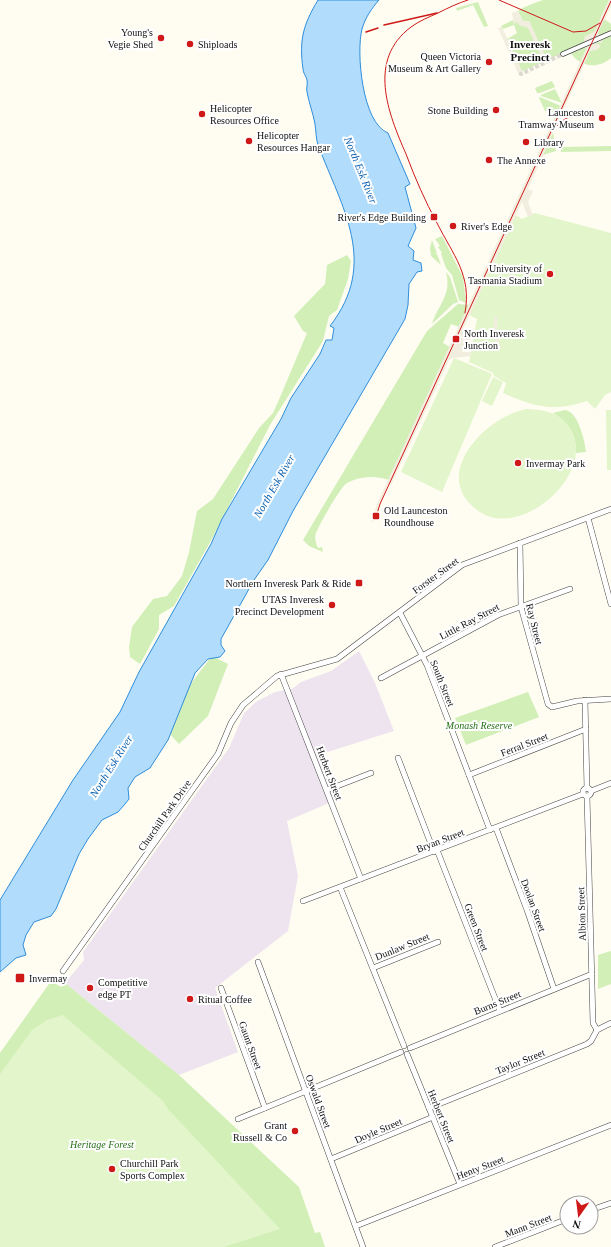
<svg xmlns="http://www.w3.org/2000/svg" width="611" height="1247" viewBox="0 0 611 1247" font-family="Georgia,serif">
  <style>
    .industrial { fill: #eee4ef }
    .green { fill: #d1efb7 }
    .pitch { fill: #e3f5ca }
    .plaza { fill: #f2eedf }
    .water { fill: #b1dcfc; stroke: #308edb }
    .lines { fill: none; stroke-linecap: round; stroke-linejoin: round }
    .pedestrian-tunnel { stroke: #dbd9d0; stroke-width: 4; stroke-dasharray: 4 2; stroke-linecap: butt }
    .pedestrian-casing { stroke: #434343; stroke-width: 5.5 }
    .minor-casing { stroke: #434343; stroke-width: 6 }
    .pedestrian { stroke: #fff; stroke-width: 4 }
    .minor { stroke: #fff; stroke-width: 5 }
    .tram { stroke: #cf1918; stroke-width: 1 }
    .rail { stroke: #cf1918; stroke-width: 1.5 }
    .poi-dot { fill: #cf1918; stroke: #fff; stroke-width: 1.5 }
    .labels { text-anchor: middle; stroke-width: 4; stroke-linejoin: round; paint-order: stroke }
    .poi-label { font-size: 10px; fill: #101010; stroke: #fff; text-anchor: start }
    .street-label { font-size: 10px; fill: #101010; stroke: #fff }
    .park-label { font-size: 10px; font-style: italic; fill: #256f18; stroke: #fff }
    .neighbourhood-label { font-size: 11px; font-weight: bold; fill: #101010; stroke: #fff }
    .water-label { font-size: 11px; font-style: italic; fill: #0a5fb0; stroke: #fff }
  </style>
  <rect width="100%" height="100%" fill="#fffdf2"/>
  <!-- industrial -->
  <path class="industrial" d="M359 651 375 683 394 731 318 755 336 800 287 821 298 876 288 931 215 988 238 1052 179 1075 65 983 84 960 83 952 229 748 244 713 257 701 275 692 292 689 301 682 331 671Z"/>
  <!-- green -->
  <g class="green">
    <path d="M543 0H609L601 17 611 24V58C597 70 578 67 569 50L547 60 529 21H523L518 11C521 8 537 2 543 0Z"/>
    <path d="M478 2 488 26 484 27 473 5 457 11 456 8Z"/>
    <path d="M513 20 514 23 517 22 528 27 544 62 522 71 507 39 517 33 514 25 503 29 501 26Z"/>
    <path d="M552 81 555 87 540 93H537L535 88Z"/>
    <path d="M555 89 562 103 541 96V95Z"/>
    <path d="M540 97 561 106 555 120 550 111H545L539 98Z"/>
    <path d="M553 132 556 151 543 155Z"/>
    <path d="M611 146V151L561 152V147Z"/>
    <path d="M442 236 463 277 466 303 459 300 452 275 446 268 441 254 442 253 438 247 440 246 435 239Z"/>
    <path d="M432 240 437 253 435 254H437L441 265 431 256 430 248Z"/>
    <path d="M347 255 351 261 348 279 337 310 329 316 323 341 270 425 213 537 174 606 159 615V629L140 664 130 657 129 647 132 627 153 599 167 596 182 576 189 552 197 511 213 499 259 428 273 413 278 402 307 333 303 331 294 316 325 284 327 265Z"/>
    <path d="M446 272 450 277 458 302 453 304 432 324C438 305 452 295 446 272Z"/>
    <path d="M458 304 469 305 459 327 451 324 443 343 450 347 389 480C375 475 359 476 347 483 341 486 319 525 316 533 314 537 316 544 318 548L322 547 323 552 309 546 303 540 427 331Z"/>
    <path d="M565 410C578 411 585 441 586 452L576 453C577 435 568 422 553 413Z"/>
    <path d="M212 656 228 664 208 716 179 744 168 732 189 686Z"/>
    <path d="M528 692 539 717 466 745 455 718Z"/>
    <path d="M611 951V984L598 989V955Z"/>
    <path d="M51 981 61 987 65 983 179 1075 299 1187 315 1233 320 1232 325 1247H0V1053Z"/>
  </g>
  <!-- pitch -->
  <g class="pitch">
    <path d="M535 213 611 233V392L605 395 595 409 587 401C554 412 535 407 503 393L506 383 494 376 493 373 469 362 477 319 469 315 516 215 522 219Z"/>
    <path d="M454 358 492 374 442 492 401 472Z"/>
    <path d="M493 377 503 382 492 406 482 401Z"/>
    <path d="M527 409C546 410 563 413 572 432 594 477 520 539 480 512 428 478 483 417 527 409Z"/>
    <path d="M606 410H611V470H607Z"/>
    <path d="M63 1015 163 1101 168 1109 280 1229 224 1247H0V1074L32 1030 47 1020Z"/>
  </g>
  <!-- plaza -->
  <g class="plaza">
    <path d="M609 0H611V6L598 33 602 39V43L594 42 601 46 597 50 590 51 528 189 533 191 528 202 533 215 528 217 522 202 463 329 471 333V335L470 340H468L462 352H471L470 356 453 358 449 360 391 485 388 484 373 522H371L377 504 586 49 584 47 561 57 559 54 583 44 585 36 594 32Z"/>
    <path d="M518 11 523 21H529L547 60 544 62 528 28 519 25 517 22 514 24 512 13Z"/>
    <path d="M502 27 522 71 518 73 498 28Z"/>
    <path d="M494 316 497 317V334L501 349 498 350 494 337Z"/>
  </g>
  <!-- water -->
  <path class="water" d="M318 0H379C372 8 365 18 362 29 356 52 362 123 388 133L410 184 405 187 416 228 408 246 414 251 413 260 421 263 422 271 417 272 409 284 408 305 405 319 293 511 268 560 254 580 221 639V645L225 651 220 657 208 659 195 673 168 740 150 768 135 777 128 788 129 799 125 804 118 812 102 820 88 839 79 854 56 909 51 916 34 922 26 935 23 945 26 955 16 958 0 972V900L73 780 120 712 139 672 211 544 222 519 281 419 291 398 320 354 326 340H332L334 328 330 326C379 263 342 208 318 145 316 139 316 131 315 124 313 113 309 103 307 92 306 88 308 84 307 80 306 76 303 73 303 69 299 40 303 25 318 0Z"/>
  <g class="lines">
    <!-- pedestrian-tunnel -->
    <path class="pedestrian-tunnel" d="M520 72 521 74 563 54"/>
    <!-- pedestrian casing -->
    <g class="pedestrian-casing">
      <path id="pedestrian" d="M563 54 611 33"/>
    </g>
    <!-- minor casing -->
    <g class="minor-casing">
      <g id="minor">
        <path d="M588 518 611 604"/>
        <path d="M520 543 521 607 548 704 552 707 577 701 611 699"/>
        <path d="M400 613 427 665 490 830"/>
        <path d="M281 674 361 879"/>
        <path d="M381 678 498 615 570 589"/>
        <path d="M585 700 587 789"/>
        <path d="M398 758 434 852"/>
        <path d="M469 775 586 729"/>
        <circle cx="587" cy="792" r="4"/>
        <path d="M327 790 371 773"/>
        <path d="M591 791 611 783"/>
        <path d="M587 796 593 1023 597 1030"/>
        <path d="M496 828 527 910 554 989"/>
        <path d="M437 850 500 1011"/>
        <path d="M340 887 404 1046"/>
        <path d="M303 901 583 794"/>
        <path d="M258 962 363 1247"/>
        <path d="M373 968 438 942"/>
        <path d="M63 971 218 754 231 723 243 705 277 676 337 659 462 565 611 509"/>
        <path d="M221 988 265 1108"/>
        <path d="M410 1048 592 974"/>
        <path d="M407 1054 460 1184"/>
        <path d="M429 1108 587 1044 591 1041 597 1030 611 1023"/>
        <path d="M238 1119 401 1052"/>
        <path d="M331 1159 433 1117"/>
        <path d="M591 1210 611 1203"/>
        <path d="M356 1226 611 1125"/>
        <path d="M495 1247 567 1219"/>
      </g>
    </g>
    <!-- pedestrian -->
    <use href="#pedestrian" class="pedestrian"/>
    <!-- minor -->
    <use href="#minor" class="minor"/>
    <!-- tram -->
    <g class="tram">
      <path d="M499 0 573 32 586 31 600 23"/>
      <path d="M556 127C566 115 578 113 593 113"/>
      <path d="M465 313C472 275 453 255 437 223 425 201 415 178 406 154 388 113 367 60 411 27 419 21 429 17 438 13 448 8 458 3 468 0"/>
      <path d="M375 520 380 504 611 1"/>
    </g>
    <!-- rail -->
    <g class="rail">
      <path d="M384 25 437 13"/>
      <path d="M366 32 378 28"/>
    </g>
  </g>
  <!-- markers -->
  <g class="poi-dot">
    <circle cx="161" cy="38" r="4"/>
    <circle cx="190" cy="44" r="4"/>
    <circle cx="489" cy="62" r="4"/>
    <circle cx="496" cy="110" r="4"/>
    <circle cx="202" cy="114" r="4"/>
    <circle cx="602" cy="118" r="4"/>
    <circle cx="249" cy="141" r="4"/>
    <circle cx="526" cy="142" r="4"/>
    <circle cx="489" cy="160" r="4"/>
    <rect x="430" y="213" width="8" height="8" rx="2"/>
    <circle cx="453" cy="226" r="4"/>
    <circle cx="550" cy="274" r="4"/>
    <rect x="452" y="335" width="8" height="8" rx="2"/>
    <circle cx="518" cy="463" r="4"/>
    <rect x="372" y="512" width="8" height="8" rx="2"/>
    <rect x="355" y="579" width="8" height="8" rx="2"/>
    <circle cx="332" cy="605" r="4"/>
    <rect x="15" y="973" width="10" height="10" rx="2"/>
    <circle cx="90" cy="988" r="4"/>
    <circle cx="190" cy="999" r="4"/>
    <circle cx="295" cy="1131" r="4"/>
    <circle cx="112" cy="1169" r="4"/>
  </g>
  <g class="labels">
    <!-- poi labels -->
    <g class="poi-label">
      <text x="153" y="36" text-anchor="end">Young's<tspan x="153" dy="12">Vegie Shed</tspan></text>
      <text x="198" y="48">Shiploads</text>
      <text x="481" y="60" text-anchor="end">Queen Victoria<tspan x="481" dy="12">Museum &amp; Art Gallery</tspan></text>
      <text x="210" y="112">Helicopter<tspan x="210" dy="12">Resources Office</tspan></text>
      <text x="488" y="114" text-anchor="end">Stone Building</text>
      <text x="594" y="116" text-anchor="end">Launceston<tspan x="594" dy="12">Tramway Museum</tspan></text>
      <text x="257" y="139">Helicopter<tspan x="257" dy="12">Resources Hangar</tspan></text>
      <text x="534" y="146">Library</text>
      <text x="497" y="164">The Annexe</text>
      <text x="426" y="221" text-anchor="end">River's Edge Building</text>
      <text x="461" y="230">River's Edge</text>
      <text x="542" y="272" text-anchor="end">University of<tspan x="542" dy="12">Tasmania Stadium</tspan></text>
      <text x="464" y="337">North Inveresk<tspan x="464" dy="12">Junction</tspan></text>
      <text x="526" y="467">Invermay Park</text>
      <text x="384" y="514">Old Launceston<tspan x="384" dy="12">Roundhouse</tspan></text>
      <text x="351" y="587" text-anchor="end">Northern Inveresk Park &amp; Ride</text>
      <text x="324" y="603" text-anchor="end">UTAS Inveresk<tspan x="324" dy="12">Precinct Development</tspan></text>
      <text x="29" y="982">Invermay</text>
      <text x="98" y="986">Competitive<tspan x="98" dy="12">edge PT</tspan></text>
      <text x="198" y="1003">Ritual Coffee</text>
      <text x="287" y="1129" text-anchor="end">Grant<tspan x="287" dy="12">Russell &amp; Co</tspan></text>
      <text x="120" y="1167">Churchill Park<tspan x="120" dy="12">Sports Complex</tspan></text>
    </g>
    <!-- street labels -->
    <g class="street-label">
      <text transform="translate(435 575) rotate(-36)" y="4">Forster Street</text>
      <text transform="translate(469 621) rotate(-28)" y="4">Little Ray Street</text>
      <text transform="translate(535 624) rotate(76)" y="4">Ray Street</text>
      <text transform="translate(443 683) rotate(68)" y="4">South Street</text>
      <text transform="translate(524 744) rotate(-21)" y="4">Ferral Street</text>
      <text transform="translate(330 773) rotate(69)" y="4">Herbert Street</text>
      <text transform="translate(164 815) rotate(-55)" y="4">Churchill Park Drive</text>
      <text transform="translate(440 840) rotate(-21)" y="4">Bryan Street</text>
      <text transform="translate(534 905) rotate(70)" y="4">Doolan Street</text>
      <text transform="translate(581 914) rotate(-92)" y="4">Albion Street</text>
      <text transform="translate(477 927) rotate(69)" y="4">Green Street</text>
      <text transform="translate(402 946) rotate(-22)" y="4">Dunlaw Street</text>
      <text transform="translate(497 1002) rotate(-22)" y="4">Burns Street</text>
      <text transform="translate(251 1045) rotate(70)" y="4">Gaunt Street</text>
      <text transform="translate(520 1061) rotate(-22)" y="4">Taylor Street</text>
      <text transform="translate(319 1101) rotate(70)" y="4">Oswald Street</text>
      <text transform="translate(442 1116) rotate(68)" y="4">Herbert Street</text>
      <text transform="translate(378 1130) rotate(-23)" y="4">Doyle Street</text>
      <text transform="translate(480 1167) rotate(-21)" y="4">Henty Street</text>
      <text transform="translate(528 1225) rotate(-21)" y="4">Mann Street</text>
    </g>
    <!-- park labels -->
    <g class="park-label">
      <text x="479" y="729">Monash Reserve</text>
      <text x="102" y="1148">Heritage Forest</text>
    </g>
    <!-- neighbourhood labels -->
    <g class="neighbourhood-label">
      <text x="530" y="48">Inveresk<tspan x="530" dy="13">Precinct</tspan></text>
    </g>
    <!-- water labels -->
    <g class="water-label">
      <text transform="translate(361 170) rotate(68)" y="4">North Esk River</text>
      <text transform="translate(274 486) rotate(-60)" y="4">North Esk River</text>
      <text transform="translate(111 766) rotate(-58)" y="4">North Esk River</text>
    </g>
  </g>
  <!-- north arrow -->
  <g transform="translate(579 1215) rotate(194)"><circle r="19" fill="#ffffff" stroke="#9f9f9f"/>
  <path d="M0-3L7 15L0 10L-7 15Z" fill="#cf1918"/>
  <text y="-6" font-size="11" font-weight="bold" text-anchor="middle" fill="#101010">N</text>
  </g>
</svg>
